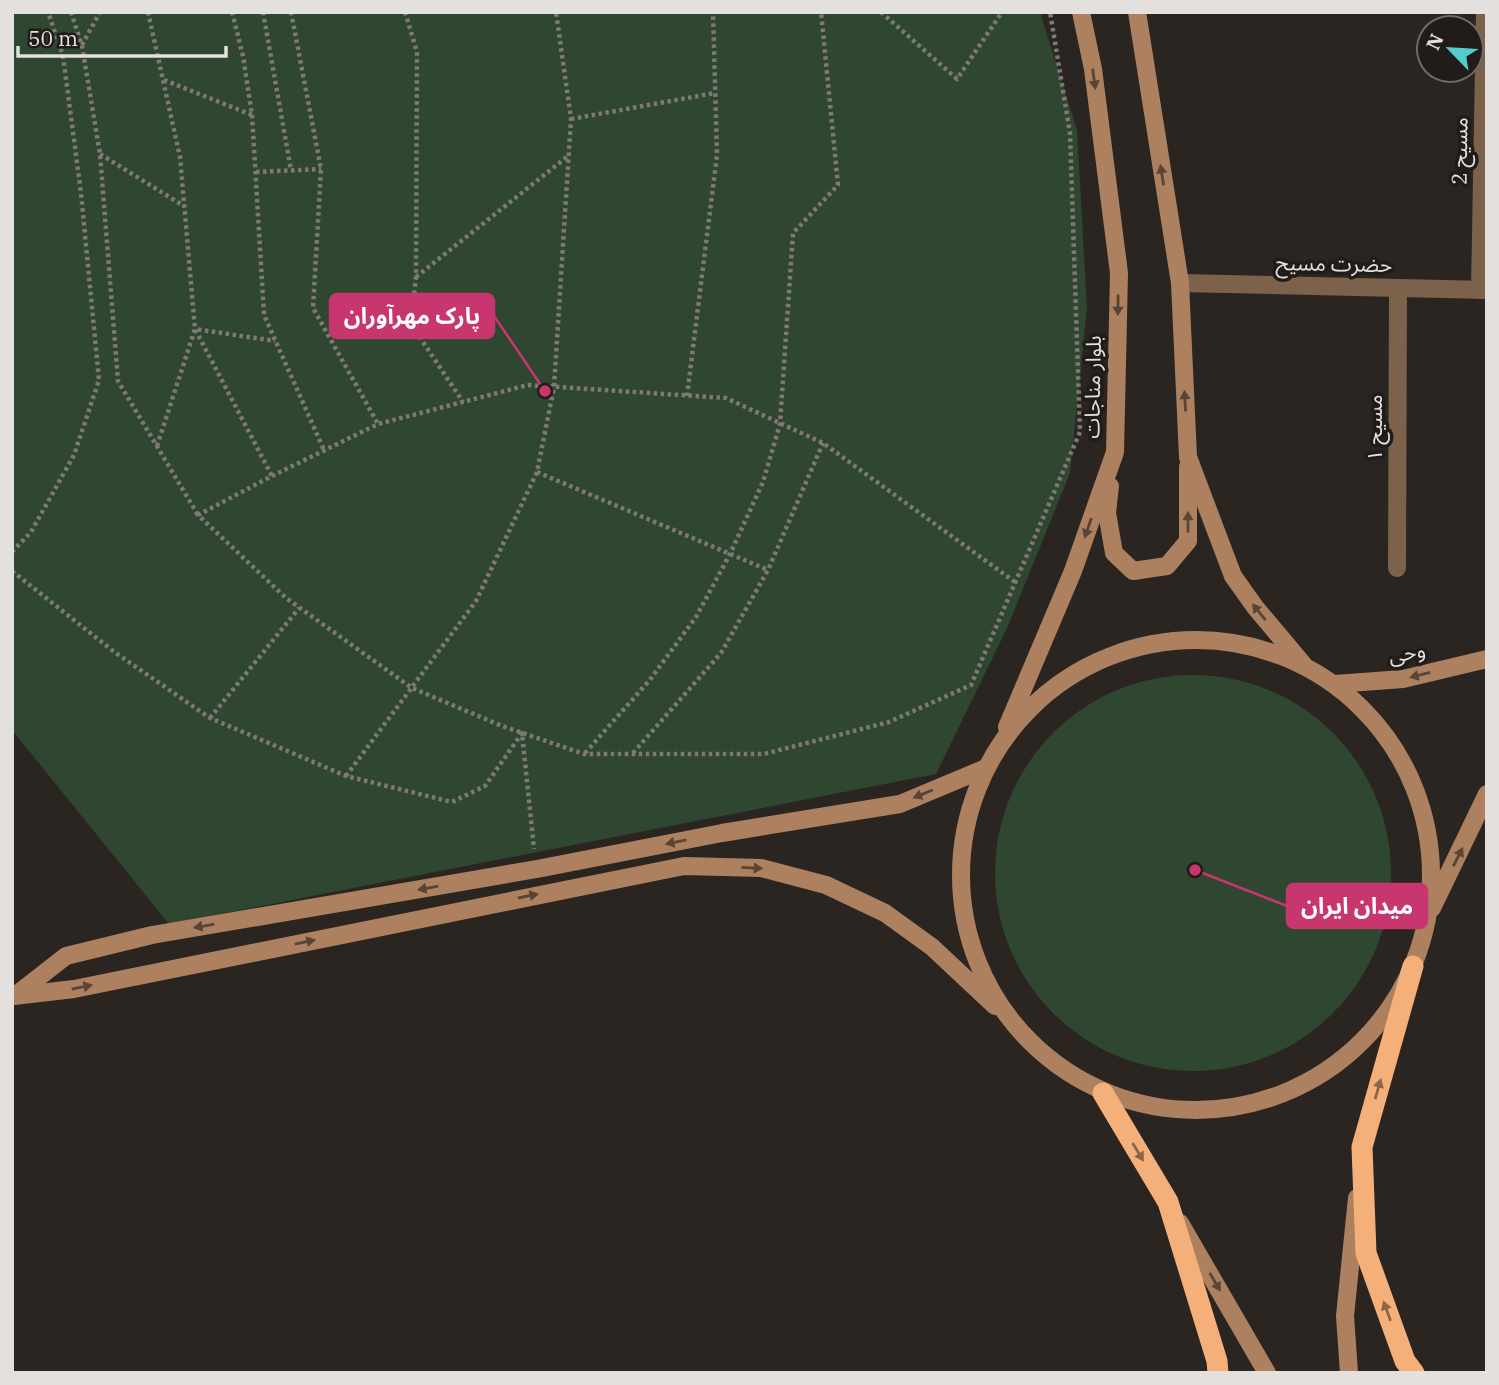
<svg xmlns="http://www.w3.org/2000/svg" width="1499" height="1385" viewBox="0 0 1499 1385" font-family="'IBM Plex Serif','Noto Sans Arabic',serif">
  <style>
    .green { fill: #2f4630 }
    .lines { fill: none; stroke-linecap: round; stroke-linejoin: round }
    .path { stroke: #7e7976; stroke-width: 4.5; stroke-dasharray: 3.5 3.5; stroke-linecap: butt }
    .street { stroke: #7c614b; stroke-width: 18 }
    .secondary { stroke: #ad815f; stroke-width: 18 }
    .highway { stroke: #f5b07a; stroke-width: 21 }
    .oneway { fill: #594435 }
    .oneway2 { fill: #8b664a }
    .labels { text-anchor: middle; stroke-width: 7; stroke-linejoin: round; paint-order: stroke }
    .street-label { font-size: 21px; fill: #e4e0de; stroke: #211c19 }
    .leader { fill: none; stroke: #c7366f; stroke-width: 2.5 }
    .callout-dot { fill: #c7366f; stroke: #211c19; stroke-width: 2.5 }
    .callout { fill: #c7366f; stroke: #c7366f; stroke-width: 2.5 }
    .callout-label { font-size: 23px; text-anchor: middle; font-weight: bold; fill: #fff }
  </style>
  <rect width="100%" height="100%" fill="#2b2522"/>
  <!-- green -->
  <g class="green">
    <path d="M12 12H1040L1077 130 1087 308 1070 473 1008 626 936 774 169 924 12 730Z"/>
    <circle cx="1193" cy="873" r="198"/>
  </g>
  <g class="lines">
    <!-- path -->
    <g class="path">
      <path d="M71 12 82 46 100 154 118 381 198 515"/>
      <path d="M148 12 180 157 195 329 272 476"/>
      <path d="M232 12 243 56 252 115 264 315 324 450"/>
      <path d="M263 12 291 170"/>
      <path d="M291 12 321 169 313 308 378 424"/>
      <path d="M405 12 417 52 416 277 411 324 463 402"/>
      <path d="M881 12 957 79 1002 12"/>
      <path d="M82 45 100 12"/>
      <path d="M164 80 252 115"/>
      <path d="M571 119 715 93"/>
      <path d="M100 154 184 206"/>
      <path d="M256 172 321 169"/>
      <path d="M416 277 568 156"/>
      <path d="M687 396 717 155 713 12"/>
      <path d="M157 446 195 329 275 341"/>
      <path d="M537 472 768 570"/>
      <path d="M12 552 31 532 74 455 99 380 81 193 63 56 48 12"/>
      <path d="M12 571 113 651 210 718 346 776 452 802 485 786 522 733 534 849"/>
      <path d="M1015 582 823 443 726 398 528 385 378 424 272 476 198 515 286 598 412 688 502 726 584 754H764L889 722 971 685 1080 432 1070 133 1050 12"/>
      <path d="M210 718 299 608"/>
      <path d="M585 753 649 681 696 617 730 554 763 482 780 424 793 233 838 185 821 12"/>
      <path d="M633 753 721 653 768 570 823 443"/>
      <path d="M346 776 476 601 537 472 554 387 571 119 556 12"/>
    </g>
    <!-- street -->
    <g class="street">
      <path d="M1180 283 1487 290"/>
      <path d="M1480 290 1485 12"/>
      <path d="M1397 568 1398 288"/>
    </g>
    <!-- secondary -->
    <g class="secondary">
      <path d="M1137 12 1180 283 1188 457 1233 576 1255 607 1303 664"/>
      <path d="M1110 486 1107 513 1114 553 1133 571 1167 566 1188 541V467"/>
      <circle cx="1196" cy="875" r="235"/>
      <path d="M1335 684 1403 679 1487 659"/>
      <path d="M1007 727 1073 571 1115 452 1119 273 1093 69 1081 12"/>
      <path d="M1432 908 1487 794"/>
      <path d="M16 995 66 956 152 935 537 869 722 833 900 804 986 768"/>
      <path d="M14 996 74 989 684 866 761 868 826 885 885 913 932 947 995 1006"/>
      <path d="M1180 1223 1267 1373"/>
      <path d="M1349 1373 1345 1316 1357 1198"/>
    </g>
    <!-- highway -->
    <g class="highway">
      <path d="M1413 966 1362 1147 1366 1253 1405 1361 1414 1373"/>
      <path d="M1103 1093 1168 1202 1217 1361 1218 1373"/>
    </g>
  </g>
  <!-- one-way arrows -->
  <defs><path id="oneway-solid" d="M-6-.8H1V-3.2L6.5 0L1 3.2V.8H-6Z" transform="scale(1.75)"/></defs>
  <g class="oneway">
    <use href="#oneway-solid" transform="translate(1094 79) rotate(82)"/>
    <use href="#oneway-solid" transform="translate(1162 175) rotate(-99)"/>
    <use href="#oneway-solid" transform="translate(1118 305) rotate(91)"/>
    <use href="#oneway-solid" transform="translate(1185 401) rotate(-93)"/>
    <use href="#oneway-solid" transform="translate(1188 522) rotate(-90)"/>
    <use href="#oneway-solid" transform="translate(1088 528) rotate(109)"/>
    <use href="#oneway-solid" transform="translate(1259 612) rotate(-129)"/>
    <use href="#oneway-solid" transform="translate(1420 675) rotate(166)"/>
    <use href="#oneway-solid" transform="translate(923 794) rotate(158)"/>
    <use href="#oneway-solid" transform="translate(676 842) rotate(169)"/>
    <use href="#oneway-solid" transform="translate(1458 857) rotate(-63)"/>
    <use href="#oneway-solid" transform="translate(752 868) rotate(3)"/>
    <use href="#oneway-solid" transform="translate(428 888) rotate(170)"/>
    <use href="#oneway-solid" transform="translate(528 896) rotate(-12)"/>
    <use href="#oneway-solid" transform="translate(204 926) rotate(170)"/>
    <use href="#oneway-solid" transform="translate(305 942) rotate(-12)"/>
    <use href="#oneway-solid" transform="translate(82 987) rotate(-11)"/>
    <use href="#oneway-solid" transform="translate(1215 1282) rotate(60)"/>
  </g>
  <g class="oneway2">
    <use href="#oneway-solid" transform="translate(1378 1089) rotate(-74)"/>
    <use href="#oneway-solid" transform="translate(1138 1152) rotate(59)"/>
    <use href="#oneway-solid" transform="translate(1387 1311) rotate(-110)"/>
  </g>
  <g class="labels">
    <!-- street labels -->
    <g class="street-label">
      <text transform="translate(1460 151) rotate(-89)" y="7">مسیح 2</text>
      <text transform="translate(1334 264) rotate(1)" y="7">حضرت مسیح</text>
      <text transform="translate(1093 387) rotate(-89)" y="7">بلوار مناجات</text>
      <text transform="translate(1375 428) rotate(-90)" y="7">مسیح ۱</text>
      <text transform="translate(1407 653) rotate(-10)" y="7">وحی</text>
    </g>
  </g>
  <!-- callouts -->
  <path class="leader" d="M545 391L494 316M1195 870L1287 906"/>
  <g class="callout-dot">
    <circle cx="545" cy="391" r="7"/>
    <circle cx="1195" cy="870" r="7"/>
  </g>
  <g class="callout">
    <rect x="330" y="294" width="164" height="44" rx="7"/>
    <rect x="1287" y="884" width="140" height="44" rx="7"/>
  </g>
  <g class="callout-label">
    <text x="412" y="324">پارک مهرآوران</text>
    <text x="1357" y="914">میدان ایران</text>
  </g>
  <!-- border -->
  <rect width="1499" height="1385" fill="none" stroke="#e4e0de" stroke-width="28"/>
  <!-- north arrow -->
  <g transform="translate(1450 49) rotate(295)"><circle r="33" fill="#211c19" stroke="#6f6a68" stroke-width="2"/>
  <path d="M0-5L12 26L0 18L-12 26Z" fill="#53cdc9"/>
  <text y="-10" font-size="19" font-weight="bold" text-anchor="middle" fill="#e4e0de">N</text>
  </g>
  <!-- scale -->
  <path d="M18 46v10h208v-10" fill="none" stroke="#e4e0de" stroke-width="3.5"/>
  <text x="28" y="46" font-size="21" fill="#e4e0de" stroke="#211c19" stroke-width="5" paint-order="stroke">50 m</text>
</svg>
